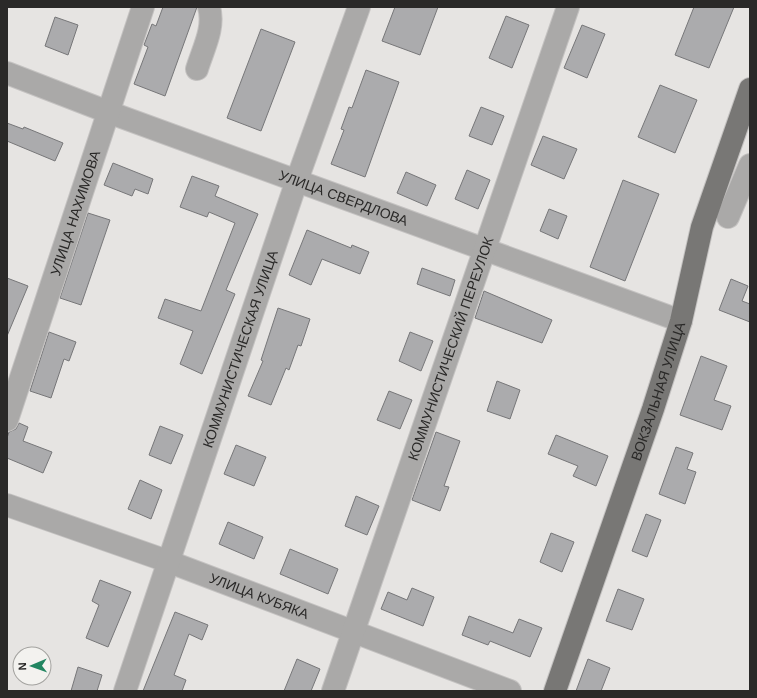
<svg xmlns="http://www.w3.org/2000/svg" width="757" height="698" viewBox="0 0 757 698" font-family="Arial,sans-serif">
  <style>
    .building { fill: #ababad; stroke: #777779 }
    .lines { fill: none; stroke-linecap: round; stroke-linejoin: round }
    .minor-casing { stroke: #c4c2c1; stroke-width: 24 }
    .major-casing { stroke: #c4c2c1; stroke-width: 24 }
    .minor { stroke: #aaa9a8; stroke-width: 22 }
    .major { stroke: #787775; stroke-width: 22 }
    .labels { text-anchor: middle; stroke-width: 4; stroke-linejoin: round; paint-order: stroke }
    .street-label { font-size: 14px; fill: #2a2928; stroke: #f3f2ef }
  </style>
  <rect width="100%" height="100%" fill="#e6e4e2"/>
  <!-- building -->
  <g class="building">
    <path d="M163 7H197L165 96 134 84 148 47 144 45 152 24 156 26Z"/>
    <path d="M395 7H438L420 55 382 41Z"/>
    <path d="M694 7H734L709 68 675 55Z"/>
    <path d="M506 16 529 25 512 68 489 58Z"/>
    <path d="M55 17 78 25 68 55 45 46Z"/>
    <path d="M582 25 605 34 587 78 564 68Z"/>
    <path d="M261 29 295 42 261 131 227 118Z"/>
    <path d="M366 70 399 82 365 177 331 164 344 130 341 129 349 107 352 108Z"/>
    <path d="M660 85 697 100 675 153 638 137Z"/>
    <path d="M481 107 504 116 492 145 469 136Z"/>
    <path d="M7 123 23 129 24 127 63 143 55 161 7 141Z"/>
    <path d="M543 136 577 149 564 179 531 165Z"/>
    <path d="M113 163 153 179 148 194 135 189 132 196 104 185Z"/>
    <path d="M467 170 490 180 478 209 455 199Z"/>
    <path d="M406 172 436 185 427 206 397 193Z"/>
    <path d="M192 176 219 186 215 196 258 214 226 290 235 294 202 374 180 364 193 331 158 318 165 299 201 311 235 223 209 212 207 217 180 207Z"/>
    <path d="M623 180 659 194 625 281 590 267Z"/>
    <path d="M549 209 567 216 558 239 540 231Z"/>
    <path d="M88 213 110 220 81 305 60 298Z"/>
    <path d="M307 230 351 248 352 245 369 252 360 274 322 259 311 285 289 275Z"/>
    <path d="M422 268 455 280 450 296 417 284Z"/>
    <path d="M7 278 28 286 7 336Z"/>
    <path d="M731 279 748 286 742 301 750 304V322L719 310Z"/>
    <path d="M484 291 552 320 542 343 475 318Z"/>
    <path d="M278 308 310 319 301 346 298 345 289 370 286 368 271 405 248 396 263 361 261 360Z"/>
    <path d="M49 332 76 342 69 361 64 359 51 398 30 391Z"/>
    <path d="M410 332 433 341 421 371 399 361Z"/>
    <path d="M701 356 727 366 714 400 731 406 722 430 680 415Z"/>
    <path d="M497 381 520 390 510 419 487 411Z"/>
    <path d="M389 391 412 400 400 429 377 420Z"/>
    <path d="M19 423 28 427 23 441 52 452 43 473 7 458V438L9 432 16 429Z"/>
    <path d="M160 426 183 435 171 464 149 455Z"/>
    <path d="M436 432 460 441 444 486 449 487 440 511 412 500Z"/>
    <path d="M556 435 608 456 596 486 573 476 578 466 548 454Z"/>
    <path d="M236 445 266 457 254 486 224 474Z"/>
    <path d="M676 447 693 453 687 469 696 472 685 504 659 494Z"/>
    <path d="M140 480 162 490 151 519 128 509Z"/>
    <path d="M356 496 379 506 367 535 345 526Z"/>
    <path d="M646 514 661 520 647 557 632 551Z"/>
    <path d="M228 522 263 537 254 559 219 544Z"/>
    <path d="M551 533 574 542 562 572 540 562Z"/>
    <path d="M290 549 338 569 328 594 280 574Z"/>
    <path d="M100 580 131 592 108 647 86 638 99 605 92 601Z"/>
    <path d="M412 588 434 597 423 626 381 609 388 592 407 600Z"/>
    <path d="M618 589 644 599 632 630 606 621Z"/>
    <path d="M175 612 208 625 202 640 189 634 174 675 186 680 182 691H143Z"/>
    <path d="M469 616 513 633 519 619 542 628 530 657 490 641 488 645 462 635Z"/>
    <path d="M297 659 320 669 311 691H284Z"/>
    <path d="M588 659 610 668 601 691H576Z"/>
    <path d="M78 667 102 675 97 691H71Z"/>
  </g>
  <g class="lines">
    <!-- minor casing -->
    <g class="minor-casing">
      <g id="minor">
        <path d="M197 69C203 49 215 28 209 7"/>
        <path id="s1" d="M7 73 108 112 681 321"/>
        <path d="M728 217 750 165"/>
        <path id="s2" d="M7 420 143 7"/>
        <path id="s3" d="M7 505 167 561 510 691"/>
        <path id="s4" d="M125 691 297 180 359 7"/>
        <path id="s5" d="M333 691 568 7"/>
      </g>
    </g>
    <!-- major casing -->
    <g class="major-casing">
      <g id="major">
        <path id="s6" d="M555 691 653 409 681 321 702 227 750 89"/>
      </g>
    </g>
    <!-- minor -->
    <use href="#minor" class="minor"/>
    <!-- major -->
    <use href="#major" class="major"/>
  </g>
  <g class="labels">
    <!-- street labels -->
    <g class="street-label">
      <text dy="5" stroke="none"><textPath href="#s1" startOffset="359">УЛИЦА СВЕРДЛОВА</textPath></text>
      <text dy="5" stroke="none"><textPath href="#s2" startOffset="218">УЛИЦА НАХИМОВА</textPath></text>
      <text dy="5" stroke="none"><textPath href="#s4" startOffset="361">КОММУНИСТИЧЕСКАЯ УЛИЦА</textPath></text>
      <text dy="5" stroke="none"><textPath href="#s5" startOffset="362">КОММУНИСТИЧЕСКИЙ ПЕРЕУЛОК</textPath></text>
      <text dy="5" stroke="none"><textPath href="#s6" startOffset="317">ВОКЗАЛЬНАЯ УЛИЦА</textPath></text>
      <text dy="5" stroke="none"><textPath href="#s3" startOffset="268">УЛИЦА КУБЯКА</textPath></text>
    </g>
  </g>
  <!-- border -->
  <rect width="757" height="698" fill="none" stroke="#2a2928" stroke-width="16"/>
  <!-- north arrow -->
  <g transform="translate(32 666) rotate(268)"><circle r="19" fill="#f3f2ef" stroke="#a3a29f"/>
  <path d="M0-3L7 15L0 10L-7 15Z" fill="#218560"/>
  <text y="-6" font-size="11" font-weight="bold" text-anchor="middle" fill="#2a2928">N</text>
  </g>
</svg>
